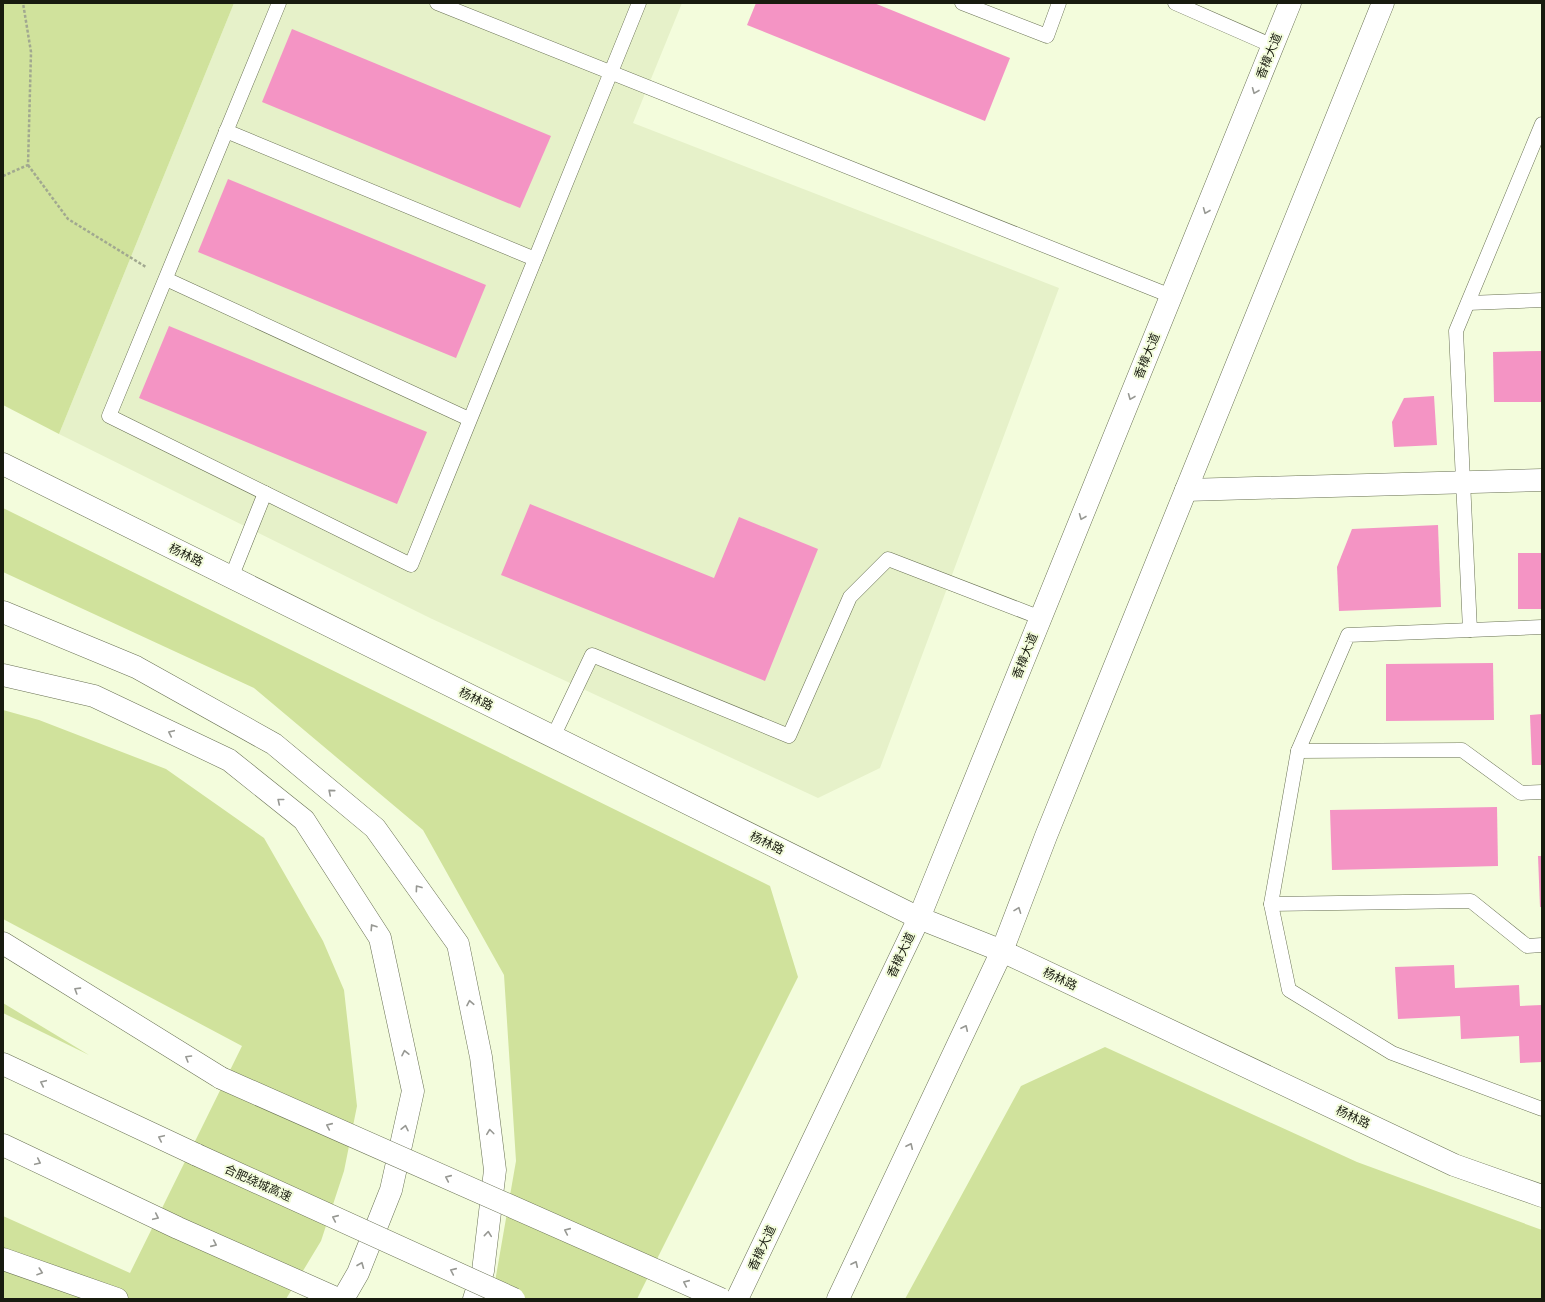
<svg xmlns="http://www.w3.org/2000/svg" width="1545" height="1302" viewBox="0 0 1545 1302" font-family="'Asap Condensed','Noto Sans SC',sans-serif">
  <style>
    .built { fill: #e6f1c9 }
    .green { fill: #d0e29c }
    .building { fill: #f494c4 }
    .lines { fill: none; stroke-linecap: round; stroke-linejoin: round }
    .lane-casing { stroke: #697154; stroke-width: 15 }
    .street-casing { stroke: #697154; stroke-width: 23 }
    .secondary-casing { stroke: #697154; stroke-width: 23 }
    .highway-casing { stroke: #697154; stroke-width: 23 }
    .path { stroke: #a1a890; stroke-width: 2.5; stroke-dasharray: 3 2; stroke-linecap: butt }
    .lane { stroke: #fff; stroke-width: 14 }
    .street { stroke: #fff; stroke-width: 22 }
    .secondary { stroke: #fff; stroke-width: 22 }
    .highway { stroke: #fff; stroke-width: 22 }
    .highway-bridge-casing { stroke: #697154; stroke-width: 23; stroke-linecap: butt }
    .highway-bridge { stroke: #fff; stroke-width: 22 }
    .oneway { stroke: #979893 }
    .labels { text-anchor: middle; stroke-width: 4; stroke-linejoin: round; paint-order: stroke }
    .street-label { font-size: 12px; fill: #181b0f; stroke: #f3fcdc }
  </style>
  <rect width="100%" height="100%" fill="#f3fcdc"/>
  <!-- built -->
  <path class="built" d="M234 3H682L633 123 1059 288 880 768 818 798 430 618 59 434Z"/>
  <!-- green -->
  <g class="green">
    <path d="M3 3H234L59 434 3 405Z"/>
    <path d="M3 508 770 886 798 977 637 1299H492L516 1161 504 975 423 830 254 688 3 572Z"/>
    <path d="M3 710 39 720 166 769 264 838 323 941 344 990 357 1106 344 1171 321 1241 286 1299H3V1216L130 1273 242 1046 3 919Z"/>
    <path d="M3 1003 89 1055 3 1013Z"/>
    <path d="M1105 1047 1357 1162 1542 1230V1299H905L1021 1086Z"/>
  </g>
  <!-- building -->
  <g class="building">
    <path d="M756 3H874L1010 58 985 121 747 25Z"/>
    <path d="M292 29 551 136 520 208 262 102Z"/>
    <path d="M228 179 486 285 456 358 198 252Z"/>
    <path d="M169 326 427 432 397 504 139 398Z"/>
    <path d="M1542 351V402H1494L1493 352Z"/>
    <path d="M1434 396 1437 445 1394 447 1392 422 1404 398Z"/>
    <path d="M530 504 714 578 739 517 818 549 765 681 501 575Z"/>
    <path d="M1438 525 1441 607 1339 611 1337 567 1352 529Z"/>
    <rect x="1518" y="553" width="24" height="56"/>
    <path d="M1493 663 1494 720 1386 721V664Z"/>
    <path d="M1542 714V765H1532L1530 715Z"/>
    <path d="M1497 807 1498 866 1332 870 1330 810Z"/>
    <path d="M1538 856H1542V907H1540Z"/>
    <path d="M1454 965 1455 988 1519 985 1520 1006 1542 1005V1062L1520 1063 1519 1036 1461 1039 1460 1016 1398 1019 1395 967Z"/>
  </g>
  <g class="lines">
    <!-- lane casing -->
    <g class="lane-casing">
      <g id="lane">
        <path d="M279 3 109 416 411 565 639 3"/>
        <path d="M437 3 1171 296"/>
        <path d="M962 3 1047 36 1059 3"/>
        <path d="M1175 3 1273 46"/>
        <path d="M226 131 535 259"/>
        <path d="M166 279 469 419"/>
        <path d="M1468 303 1542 300"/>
        <path d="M231 578 265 493"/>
        <path d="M1542 627 1348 635 1298 751 1271 904 1289 990 1392 1053 1542 1109"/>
        <path d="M1470 630 1456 331 1542 124"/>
        <path d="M553 737 592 655 789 736 850 597 888 559 1041 618"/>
        <path d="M1298 751 1462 750 1521 793 1542 792"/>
        <path d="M1271 904 1471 901 1527 946 1542 945"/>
      </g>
    </g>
    <!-- street casing -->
    <g class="street-casing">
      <path id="street" d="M1186 490 1542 480"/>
    </g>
    <!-- secondary casing -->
    <g class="secondary-casing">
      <g id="secondary">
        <path d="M3 464 919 918 1002 951 1454 1165 1542 1196"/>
        <path d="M737 1299 919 918 1290 3"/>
        <path d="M838 1299 1002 951 1046 836 1383 3"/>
      </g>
    </g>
    <!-- highway casing -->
    <g class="highway-casing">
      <g id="highway">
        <path d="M3 612 136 667 274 744 375 828 458 944 481 1057 495 1170 483 1271 474 1299"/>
        <path d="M3 675 94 696 229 760 304 820 380 938 413 1091 391 1190 358 1273 343 1299"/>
        <path d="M3 943 221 1078"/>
        <path d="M3 1064 197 1155"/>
        <path d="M3 1145 178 1228 338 1299"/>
        <path d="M3 1259 117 1299"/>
      </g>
    </g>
    <!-- path -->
    <g class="path">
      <path d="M28 165 68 219 146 267"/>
      <path d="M3 176 28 165 31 52 23 3"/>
    </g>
    <!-- lane -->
    <use href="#lane" class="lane"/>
    <!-- street -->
    <use href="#street" class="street"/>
    <!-- secondary -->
    <use href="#secondary" class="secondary"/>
    <!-- highway -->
    <use href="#highway" class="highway"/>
    <!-- highway-bridge casing -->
    <g class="highway-bridge-casing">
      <g id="highway-bridge">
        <path d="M221 1078 721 1299"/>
        <path d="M197 1155 514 1299"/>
      </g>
    </g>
    <!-- highway-bridge -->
    <use href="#highway-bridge" class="highway-bridge"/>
  </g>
  <!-- one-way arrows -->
  <defs><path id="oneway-chevron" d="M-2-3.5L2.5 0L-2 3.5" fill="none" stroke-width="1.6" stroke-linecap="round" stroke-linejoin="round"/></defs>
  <g class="oneway">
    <use href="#oneway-chevron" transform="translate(1255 91) rotate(112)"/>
    <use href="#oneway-chevron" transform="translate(1206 211) rotate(112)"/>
    <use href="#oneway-chevron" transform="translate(1131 397) rotate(112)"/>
    <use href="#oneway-chevron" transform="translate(1082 517) rotate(112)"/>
    <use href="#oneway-chevron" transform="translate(171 733) rotate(-155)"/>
    <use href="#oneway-chevron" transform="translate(331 792) rotate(-140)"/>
    <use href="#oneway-chevron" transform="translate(280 801) rotate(-141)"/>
    <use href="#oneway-chevron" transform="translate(418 888) rotate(-126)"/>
    <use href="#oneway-chevron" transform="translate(1018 910) rotate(-69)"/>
    <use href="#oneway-chevron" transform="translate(373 927) rotate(-123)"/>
    <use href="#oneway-chevron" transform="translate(77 990) rotate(-148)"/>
    <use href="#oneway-chevron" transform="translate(470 1003) rotate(-101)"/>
    <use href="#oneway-chevron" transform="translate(965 1028) rotate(-65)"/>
    <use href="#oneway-chevron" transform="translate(405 1053) rotate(-102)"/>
    <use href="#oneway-chevron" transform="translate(188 1058) rotate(-149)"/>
    <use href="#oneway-chevron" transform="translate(43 1083) rotate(-155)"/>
    <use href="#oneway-chevron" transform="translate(329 1126) rotate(-156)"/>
    <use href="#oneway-chevron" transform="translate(405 1128) rotate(-78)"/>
    <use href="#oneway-chevron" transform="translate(490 1132) rotate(-97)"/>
    <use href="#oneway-chevron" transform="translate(161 1138) rotate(-155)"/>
    <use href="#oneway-chevron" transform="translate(910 1146) rotate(-65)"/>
    <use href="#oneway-chevron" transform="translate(38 1162) rotate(25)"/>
    <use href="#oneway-chevron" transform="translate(448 1178) rotate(-156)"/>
    <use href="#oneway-chevron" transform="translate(156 1217) rotate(25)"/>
    <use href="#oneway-chevron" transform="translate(335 1218) rotate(-156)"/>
    <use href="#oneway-chevron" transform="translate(567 1231) rotate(-156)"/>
    <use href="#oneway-chevron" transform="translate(488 1234) rotate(-84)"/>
    <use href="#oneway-chevron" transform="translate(214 1244) rotate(24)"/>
    <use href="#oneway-chevron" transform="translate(855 1264) rotate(-65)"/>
    <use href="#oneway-chevron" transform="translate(361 1265) rotate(-68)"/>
    <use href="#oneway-chevron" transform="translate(453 1271) rotate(-156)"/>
    <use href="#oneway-chevron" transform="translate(40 1272) rotate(19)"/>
    <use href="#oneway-chevron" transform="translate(686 1283) rotate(-156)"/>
  </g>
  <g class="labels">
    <!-- street labels -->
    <g class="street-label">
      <text transform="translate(1269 56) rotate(-68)" y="4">香樟大道</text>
      <text transform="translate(1147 356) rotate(-68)" y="4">香樟大道</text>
      <text transform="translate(186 555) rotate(26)" y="4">杨林路</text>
      <text transform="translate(1025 656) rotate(-68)" y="4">香樟大道</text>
      <text transform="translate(476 699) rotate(26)" y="4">杨林路</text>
      <text transform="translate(767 843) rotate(26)" y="4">杨林路</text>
      <text transform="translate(901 955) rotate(-65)" y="4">香樟大道</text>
      <text transform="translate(1060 979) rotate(25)" y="4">杨林路</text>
      <text transform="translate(1353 1117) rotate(25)" y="4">杨林路</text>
      <text transform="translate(258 1183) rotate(24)" y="4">合肥绕城高速</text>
      <text transform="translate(762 1248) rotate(-65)" y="4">香樟大道</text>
    </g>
  </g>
  <!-- border -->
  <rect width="1545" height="1302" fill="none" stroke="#181b0f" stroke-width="8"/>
</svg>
